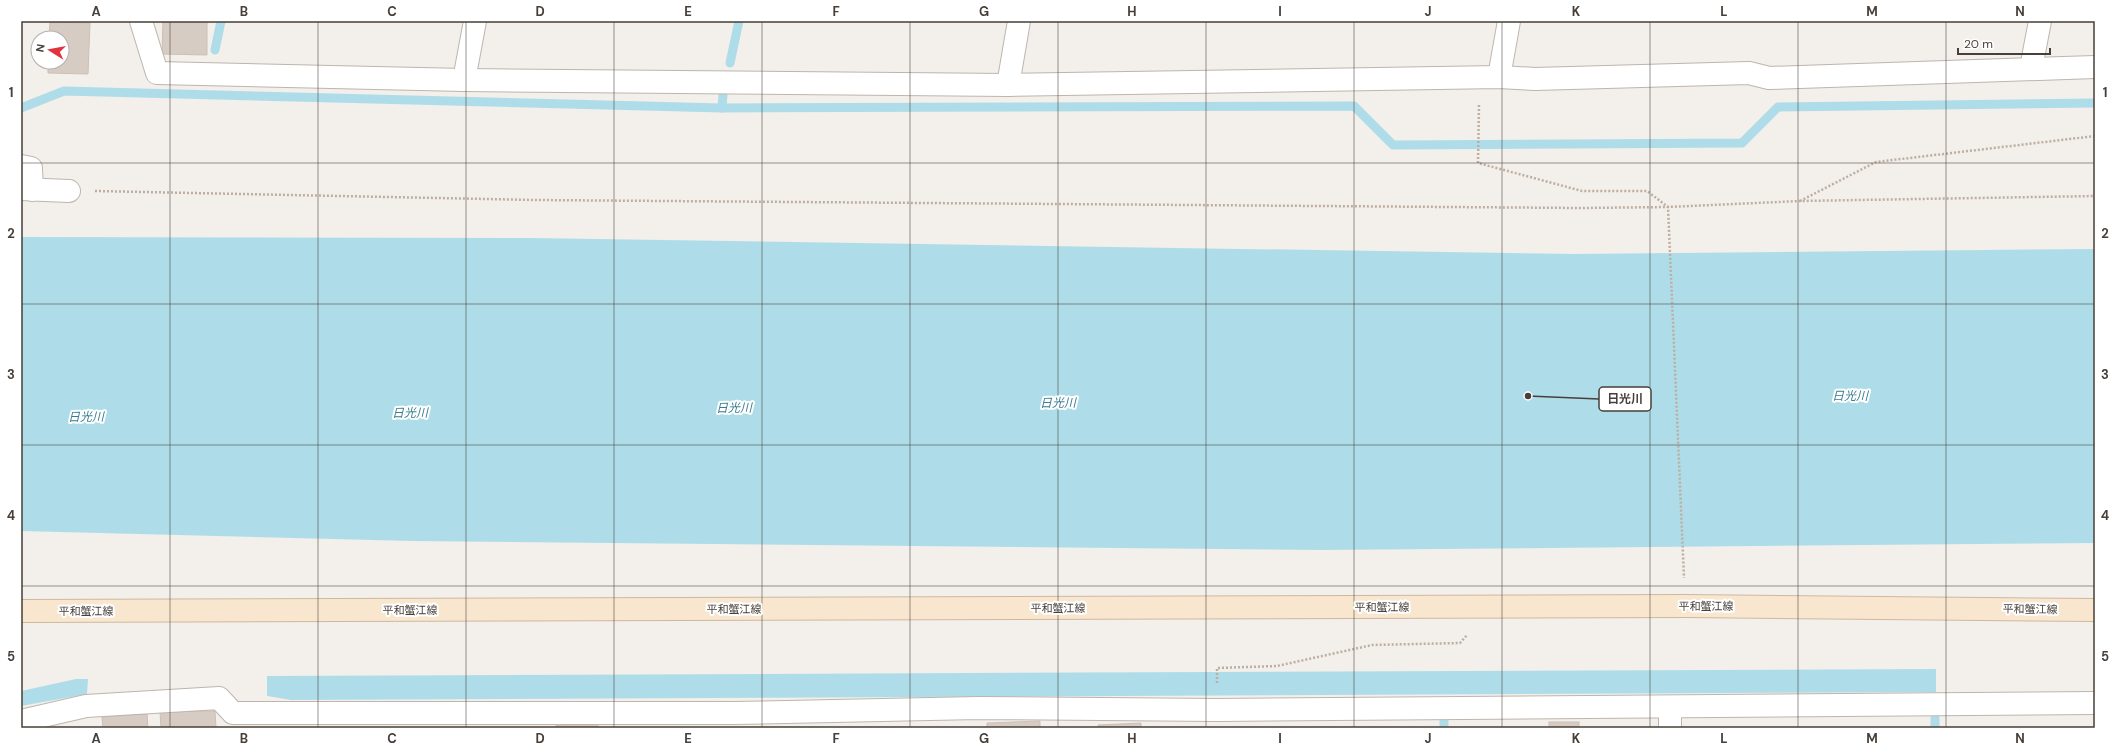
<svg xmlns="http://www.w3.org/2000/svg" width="2116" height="749" viewBox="0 0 2116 749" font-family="'DM Sans','Noto Sans JP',sans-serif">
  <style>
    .water { fill: #aedde9 }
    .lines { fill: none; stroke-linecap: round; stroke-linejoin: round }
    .stream { stroke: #aedde9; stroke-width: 9 }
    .building { fill: #d7ccc4; stroke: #cebfb5 }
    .minor-casing { stroke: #beb5ae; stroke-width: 24 }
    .secondary-casing { stroke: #ceb89f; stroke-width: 24 }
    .path { stroke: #beaea1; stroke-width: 2.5; stroke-dasharray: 2 2; stroke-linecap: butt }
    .minor { stroke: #fff; stroke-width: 22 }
    .secondary { stroke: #f9e6cf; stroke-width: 22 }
    .grid { fill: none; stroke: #473f39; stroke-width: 1; stroke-opacity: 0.55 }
    .labels { text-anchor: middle; stroke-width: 4; stroke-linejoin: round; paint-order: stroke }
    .street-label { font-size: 11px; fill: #473f39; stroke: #fff }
    .water-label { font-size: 12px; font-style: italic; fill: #377d90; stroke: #fff }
    .leader { fill: none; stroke: #473f39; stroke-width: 1.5 }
    .callout-dot { fill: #473f39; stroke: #fff; stroke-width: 1.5 }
    .callout { fill: #fff; stroke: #473f39; stroke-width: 1.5 }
    .callout-label { font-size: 12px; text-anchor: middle; font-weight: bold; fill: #473f39 }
    .neatline { fill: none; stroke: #473f39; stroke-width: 1.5 }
    .grid-label { font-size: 13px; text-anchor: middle; font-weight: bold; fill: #473f39 }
  </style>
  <rect width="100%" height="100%" fill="#f3efeb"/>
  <!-- water -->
  <g class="water">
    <path d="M21 237 530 238 1573 254 2095 249V543L1321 550 412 541 21 531Z"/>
    <path d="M1936 669V692L291 700 267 696V676Z"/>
    <path d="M76 679H88L87 694 21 706V691Z"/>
  </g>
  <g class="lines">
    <!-- stream -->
    <g class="stream">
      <path d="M215 50 221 21"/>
      <path d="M730 63 739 21"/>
      <path d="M21 108 64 91 722 108 1354 106 1393 145 1742 143 1778 107 2095 103"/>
      <path d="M722 108 723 95"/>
      <path d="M1935 718V728"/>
      <path d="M1444 720V728"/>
    </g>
  </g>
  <!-- building -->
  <g class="building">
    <path d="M163 21H207V55L162 54Z"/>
    <path d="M50 22 90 23 88 74 48 73V62H62V38H49Z"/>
    <path d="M215 711 216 728H161L160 712Z"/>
    <path d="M147 714 148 728H103L102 717Z"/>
    <path d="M1040 721V728H987V723Z"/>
    <rect x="1549" y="722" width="30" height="6"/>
    <path d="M598 723V728H556V725Z"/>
    <path d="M1141 723V728H1098V725Z"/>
  </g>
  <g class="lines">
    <!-- minor casing -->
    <g class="minor-casing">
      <g id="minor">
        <path d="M141 21 157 73 464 80 1008 85 1499 77 1535 79 1749 73 1769 78 2095 67"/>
        <path d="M2031 68 2040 21"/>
        <path d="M1499 77 1509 21"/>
        <path d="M464 80 475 21"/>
        <path d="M1008 85 1019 21"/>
        <path d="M21 166 31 168 32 190"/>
        <path d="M21 189 69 191"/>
        <path d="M1670 707V728"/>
        <path d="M21 721 86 706 219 698 233 713H734L978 708 1217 710 2095 703"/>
      </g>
    </g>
    <!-- secondary casing -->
    <g class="secondary-casing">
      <path id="secondary" d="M21 611 1685 606 2095 610"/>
    </g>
    <!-- path -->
    <g class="path">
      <path d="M1479 105 1478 163 1582 191H1647L1668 207 1684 578"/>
      <path d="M95 191 535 200 1580 208 1668 207 1800 201 2095 196"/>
      <path d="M1800 201 1876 162 2095 136"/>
      <path d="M1217 683V668L1277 666 1372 645 1460 643 1467 635"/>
    </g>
    <!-- minor -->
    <use href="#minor" class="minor"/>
    <!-- secondary -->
    <use href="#secondary" class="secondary"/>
  </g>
  <!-- grid -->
  <path class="grid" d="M170 21V728M318 21V728M466 21V728M614 21V728M762 21V728M910 21V728M1058 21V728M1206 21V728M1354 21V728M1502 21V728M1650 21V728M1798 21V728M1946 21V728M21 163H2095M21 304H2095M21 445H2095M21 586H2095"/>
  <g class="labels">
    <!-- street labels -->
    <g class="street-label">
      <text x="1706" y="610">平和蟹江線</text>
      <text x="1382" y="611">平和蟹江線</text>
      <text x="1058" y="612">平和蟹江線</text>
      <text x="734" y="613">平和蟹江線</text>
      <text transform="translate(2030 609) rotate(1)" y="4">平和蟹江線</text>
      <text x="410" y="614">平和蟹江線</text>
      <text x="86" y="615">平和蟹江線</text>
    </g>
    <!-- water labels -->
    <g class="water-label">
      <text x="1850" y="400">日光川</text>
      <text transform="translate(1058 403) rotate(-1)" y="4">日光川</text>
      <text transform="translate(734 408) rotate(-1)" y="4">日光川</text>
      <text transform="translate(410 413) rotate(-1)" y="4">日光川</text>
      <text transform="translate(86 417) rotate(-1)" y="4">日光川</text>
    </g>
  </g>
  <!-- callouts -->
  <path class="leader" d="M1528 396L1599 399"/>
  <circle class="callout-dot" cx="1528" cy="396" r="4"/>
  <rect class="callout" x="1599" y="387" width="52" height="24" rx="4"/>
  <g class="callout-label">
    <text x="1625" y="403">日光川</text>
  </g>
  <!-- border -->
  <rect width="2116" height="749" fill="none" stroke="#ffffff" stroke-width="44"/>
  <!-- north arrow -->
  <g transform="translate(50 50) rotate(281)"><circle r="19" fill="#ffffff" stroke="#b5b2b0"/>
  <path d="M0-3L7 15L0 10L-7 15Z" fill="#e1333d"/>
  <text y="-6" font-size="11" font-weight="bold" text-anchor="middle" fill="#473f39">N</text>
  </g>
  <!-- scale -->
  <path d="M1958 48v6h92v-6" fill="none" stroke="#473f39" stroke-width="2"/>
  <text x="1964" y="48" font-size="12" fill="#473f39" stroke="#ffffff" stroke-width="3" paint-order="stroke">20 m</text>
  <rect x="22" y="22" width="2072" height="705" class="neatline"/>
  <g class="grid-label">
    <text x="96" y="16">A</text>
    <text x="244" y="16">B</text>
    <text x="392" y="16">C</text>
    <text x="540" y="16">D</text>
    <text x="688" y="16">E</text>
    <text x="836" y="16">F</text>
    <text x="984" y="16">G</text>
    <text x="1132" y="16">H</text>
    <text x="1280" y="16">I</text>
    <text x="1428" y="16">J</text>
    <text x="1576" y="16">K</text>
    <text x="1724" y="16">L</text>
    <text x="1872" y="16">M</text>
    <text x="2020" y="16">N</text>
    <text x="11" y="97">1</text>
    <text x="2105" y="97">1</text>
    <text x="11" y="238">2</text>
    <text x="2105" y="238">2</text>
    <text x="11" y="379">3</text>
    <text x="2105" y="379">3</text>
    <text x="11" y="520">4</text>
    <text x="2105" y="520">4</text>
    <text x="11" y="661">5</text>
    <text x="2105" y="661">5</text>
    <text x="96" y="743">A</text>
    <text x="244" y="743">B</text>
    <text x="392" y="743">C</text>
    <text x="540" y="743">D</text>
    <text x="688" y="743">E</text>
    <text x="836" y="743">F</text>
    <text x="984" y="743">G</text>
    <text x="1132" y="743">H</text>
    <text x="1280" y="743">I</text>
    <text x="1428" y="743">J</text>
    <text x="1576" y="743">K</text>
    <text x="1724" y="743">L</text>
    <text x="1872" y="743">M</text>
    <text x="2020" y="743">N</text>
  </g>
</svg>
